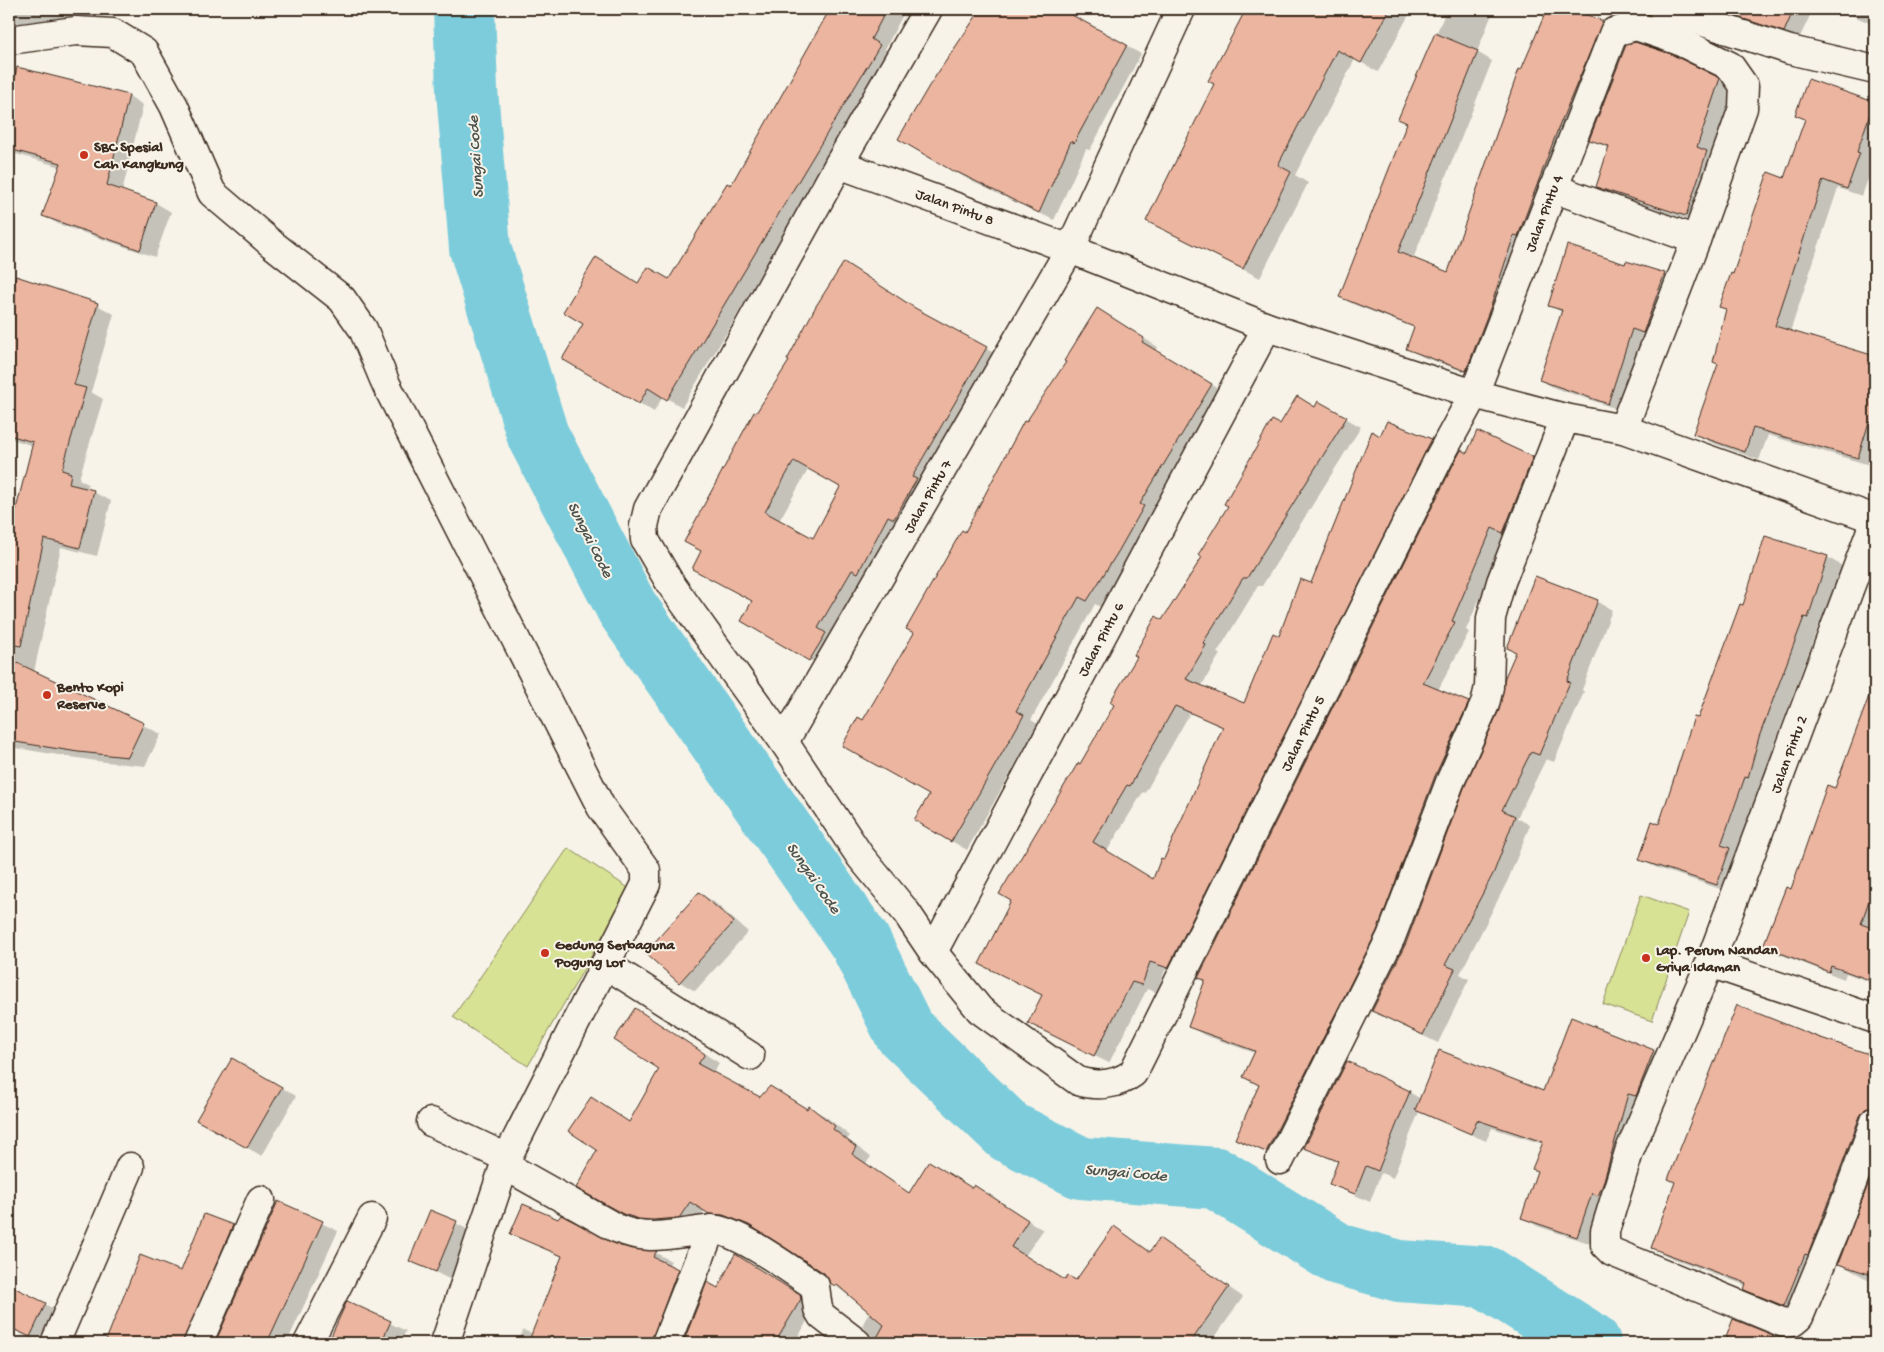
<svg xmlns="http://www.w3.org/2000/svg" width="1884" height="1352" viewBox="0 0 1884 1352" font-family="'Gochi Hand',sans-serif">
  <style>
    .green { fill: #d7e295; stroke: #89865a }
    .shadow { fill: #0003; fill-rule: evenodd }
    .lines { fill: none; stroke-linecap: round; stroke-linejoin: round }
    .river { stroke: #7dccdb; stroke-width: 62 }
    .building { fill: #ecb5a0; stroke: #3b2a1e; fill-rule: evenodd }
    .minor-casing { stroke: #3b2a1e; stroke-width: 31 }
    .minor { stroke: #f7f3e8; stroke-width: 28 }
    .poi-dot { fill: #c8321e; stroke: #f7f3e8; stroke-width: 2 }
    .labels { text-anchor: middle; stroke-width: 4; stroke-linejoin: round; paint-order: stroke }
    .poi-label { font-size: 15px; font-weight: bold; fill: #3b2a1e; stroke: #f7f3e8; text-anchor: start }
    .street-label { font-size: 15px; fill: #3b2a1e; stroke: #f7f3e8 }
    .water-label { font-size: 16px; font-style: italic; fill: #4c524d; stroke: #f7f3e8 }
  </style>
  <rect width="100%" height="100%" fill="#f7f3e8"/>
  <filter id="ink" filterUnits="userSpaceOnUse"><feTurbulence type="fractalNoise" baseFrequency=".02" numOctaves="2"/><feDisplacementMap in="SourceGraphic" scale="10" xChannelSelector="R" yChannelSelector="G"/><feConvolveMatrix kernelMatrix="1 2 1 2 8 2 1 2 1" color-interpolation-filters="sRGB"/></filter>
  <g filter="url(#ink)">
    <!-- green -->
    <g class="green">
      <path d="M568 848 630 889 528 1066 453 1017Z"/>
      <path d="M1641 895 1689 912 1652 1021 1603 1004Z"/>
    </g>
    <!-- shadow -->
    <g class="shadow">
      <path d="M9 9H81L78 25 50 29 15 22 9 19Z"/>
      <path d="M832 9H906L885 49 894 54 682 407 663 396 654 412 564 358 639 284 669 280 732 187Z"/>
      <path d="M983 9H1068L1066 13 1141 54 1090 150 1086 149 1054 220 971 181 900 139 930 87Z"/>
      <path d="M1249 9H1412L1378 72 1355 59 1295 175 1308 183 1260 278 1165 230 1216 84Z"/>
      <path d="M1447 9H1494L1477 52 1492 61 1413 259 1449 273 1521 72 1548 9H1569L1617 31 1481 378 1423 357 1408 349 1415 328 1355 305 1340 297 1408 124 1399 119Z"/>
      <path d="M1736 9H1813L1799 39 1757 26 1742 17 1744 13Z"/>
      <path d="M1836 9H1875V25Z"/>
      <path d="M1719 80 1734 88 1712 155 1701 224 1613 195 1598 187 1609 149 1591 139Z"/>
      <path d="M1809 81 1875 105V149L1871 161 1874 162 1862 196 1838 188 1790 332 1875 357V460L1873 466 1768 435 1759 460 1710 442 1695 433 1719 364 1727 310 1721 306 1734 276 1785 179 1806 120 1797 115Z"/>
      <path d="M129 96 143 105 122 192 156 203 171 212 155 257 58 224 43 215 61 167 9 152V97Z"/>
      <path d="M1626 265 1664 274 1679 282 1623 411 1555 388 1540 380 1563 313 1549 305Z"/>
      <path d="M17 278 97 305 114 314 91 392 103 399 79 479 88 484 87 489 111 501 97 556 61 547 34 672 161 734 145 766 96 761 9 747V522L14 523 33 446 9 438V383L15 362 9 359V324L11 316 9 314V304Z"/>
      <path d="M926 315 1001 357 824 668 742 621 754 601 702 552 756 415ZM809 468 841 487 814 539 779 521Z"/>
      <path d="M1112 319 1158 347 1156 351 1226 393 1102 608 1095 604 1031 720 1038 724 967 850 915 820 931 794 863 721 915 633 965 534 1027 424Z"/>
      <path d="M1319 403 1361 427 1262 586H1258L1217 653 1220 654 1201 687 1244 705 1311 584 1381 438 1431 440 1446 448 1183 975 1165 970 1157 993 1147 989 1109 1063 1044 1031 1043 996 981 964 1080 766 1163 621 1281 426 1316 408ZM1190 713 1224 728 1154 880 1107 851 1143 792 1145 793Z"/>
      <path d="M1468 454 1533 458 1547 466 1507 535 1466 630 1469 632 1438 690 1483 711 1282 1160 1237 1138 1260 1086 1244 1077 1255 1053 1204 1035 1189 1026 1206 981 1199 977Z"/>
      <path d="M1827 557 1842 566 1823 625 1819 624 1774 746 1763 786 1760 785 1736 853 1744 857 1732 893 1655 867 1640 859 1660 826 1699 720 1744 607Z"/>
      <path d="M1597 601 1612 610 1582 690 1584 692 1554 762 1546 759 1517 818 1530 825 1508 880 1460 974 1469 979 1438 1043 1388 1019Z"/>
      <path d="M1875 687V984L1846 973 1844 979 1779 954 1764 946 1792 891 1836 790Z"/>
      <path d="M699 893 714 902 748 932 695 991 680 982 647 953Z"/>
      <path d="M650 1019 719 1063 713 1073 760 1099 807 1110 809 1108 825 1116 850 1136 847 1139 871 1157 866 1163 910 1194 973 1189 989 1195 1043 1230 1025 1256 1066 1282H1076L1114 1228 1151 1252 1159 1240 1243 1297 1211 1343H874L872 1336 862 1326 869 1312 831 1282 825 1272 761 1232 739 1223 726 1222 705 1210 695 1226 639 1222 578 1187 630 1123 661 1068Z"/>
      <path d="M1814 1037 1875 1058V1103L1799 1314 1760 1297 1745 1289 1747 1286 1667 1256 1652 1247Z"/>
      <path d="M1654 1051 1668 1059 1592 1244 1537 1226 1522 1217 1538 1171 1543 1144 1492 1128 1486 1141 1419 1112 1393 1178 1381 1173 1370 1202 1331 1184 1339 1163 1305 1147 1409 1092 1421 1099 1544 1093Z"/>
      <path d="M232 1059 296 1096 262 1156 198 1120Z"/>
      <path d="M1875 1168V1283L1839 1264Z"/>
      <path d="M279 1203 338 1231 290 1336 303 1343H216Z"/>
      <path d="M431 1211 471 1231 451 1280 411 1260Z"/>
      <path d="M232 1226 247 1235 200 1343H106L141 1256 182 1273Z"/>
      <path d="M511 1233 656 1253 671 1261 668 1266 677 1270 648 1343H518L523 1330 533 1334 563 1257Z"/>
      <path d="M751 1264 815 1305 797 1340 800 1343H684L707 1284 719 1289Z"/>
      <path d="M679 1271 693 1279 668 1343H651Z"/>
      <path d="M9 1286 60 1312 42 1343 9 1328Z"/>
      <path d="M348 1303 406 1331 400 1343H329Z"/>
      <path d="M1734 1320 1791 1343H1725Z"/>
    </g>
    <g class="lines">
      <!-- river -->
      <path class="river" d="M464 9 467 90 480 248 538 436 627 608 860 942 904 1031 1009 1132 1081 1168 1216 1178 1338 1254 1399 1271 1486 1277 1590 1343"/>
    </g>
    <!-- building -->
    <g class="building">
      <path d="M830 9H887L871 39 880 45 667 400 648 388 639 404 562 359 583 324 563 312 596 257 638 283 648 267 669 279 727 183 731 185Z"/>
      <path d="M981 9H1061L1127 45 1074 143 1071 141 1039 213 957 172 956 173 898 139 929 86Z"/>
      <path d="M1246 9H1390L1361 63 1337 50 1278 165 1291 172 1243 269 1146 221 1214 84 1208 81Z"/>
      <path d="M1547 9H1572L1603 21 1558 129 1518 236 1514 235 1491 306 1466 371 1406 349 1414 327 1339 297 1407 123 1398 119 1435 33 1478 51 1398 252 1448 272 1519 69 1521 70Z"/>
      <path d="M1713 9H1794L1784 32Z"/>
      <path d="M1635 42 1671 54 1720 78 1697 147 1707 151 1686 216 1596 187 1609 146 1589 140 1626 45Z"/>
      <path d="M17 67 129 95 107 185 156 202 140 250 42 216 61 163 9 149V103Z"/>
      <path d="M1808 79 1874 102 1857 152 1860 153 1847 189 1823 180 1775 326 1875 356V424L1869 422 1858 458 1753 428 1745 452 1693 434 1718 364 1713 362 1726 309 1719 307 1731 273 1733 274 1768 172 1784 178 1805 119 1795 115Z"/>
      <path d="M1567 245 1625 264 1626 261 1665 273 1643 333 1632 329 1608 404 1539 380 1562 310 1548 306Z"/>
      <path d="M844 262 915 308 987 347 912 477 917 479 894 519 888 516 858 573 852 570 818 628 826 633 809 661 741 621 752 601 692 569 701 551 684 542 754 412 756 413 789 361 787 360 816 306ZM794 461 840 487 813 538 765 512Z"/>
      <path d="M16 276 98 303 74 385 86 388 62 470 71 473 69 484 94 490 80 548 44 539 21 646 9 644V520L13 521 33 442 9 435V299Z"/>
      <path d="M1097 308 1144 338 1142 342 1212 384 1140 504 1144 506 1118 552 1087 601 1079 597 1016 711 1024 715 951 842 914 820 929 795 842 746 858 717 863 720 914 633 906 629 962 530 965 532 1024 421 1026 422 1066 362 1064 361Z"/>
      <path d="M1297 396 1315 407 1318 401 1347 417 1247 578H1243L1203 643 1206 645 1186 679 1244 703 1273 633 1279 636 1300 579 1311 583 1372 431 1380 436 1387 421 1432 439 1168 968 1150 962 1142 985 1132 982 1094 1056 1028 1023 1042 995 979 964 1011 901 999 894 1078 763 1080 764 1114 705 1110 702 1137 657 1134 655 1156 616 1162 620 1202 557 1198 555 1228 506 1224 504 1272 420 1280 424ZM1175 706 1223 727 1164 859 1161 858 1153 879 1093 842 1127 785 1130 786Z"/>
      <path d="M1477 431 1533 457 1503 533 1492 528 1452 621 1455 622 1423 683 1469 702 1435 776 1377 931 1266 1152 1235 1139 1259 1085 1243 1077 1255 1051 1188 1027 1205 980 1198 978 1453 465 1461 450 1467 453Z"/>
      <path d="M1765 536 1828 556 1808 618 1804 617 1759 737 1748 778 1745 777 1721 845 1730 848 1717 885 1639 860 1652 821 1659 824 1694 717 1698 718 1740 604 1743 605Z"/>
      <path d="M1535 576 1598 600 1567 681 1570 682 1539 755 1531 752 1502 810 1515 816 1494 872 1445 965 1455 969 1423 1035 1372 1011 1406 943 1464 788 1499 710 1505 677 1516 652 1507 648Z"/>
      <path d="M9 659 144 723 128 757 78 752 9 741Z"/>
      <path d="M1872 688H1875V883L1861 924 1875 929V982L1831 966 1829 972 1763 946 1786 887 1791 889 1827 785 1835 788Z"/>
      <path d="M699 892 734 922 679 983 645 953Z"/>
      <path d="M1737 1005 1815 1036 1875 1056V1106L1865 1109 1860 1116 1821 1221 1808 1255 1805 1254 1784 1306 1744 1290 1746 1283 1651 1248 1675 1182 1668 1179Z"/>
      <path d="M635 1008 705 1054 698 1064 760 1097 770 1086 807 1109 809 1106 835 1126 833 1129 856 1147 852 1154 909 1193 929 1161 972 1188 974 1185 1028 1220 1011 1247 1065 1280 1068 1276 1076 1280 1114 1226 1150 1252 1159 1238 1229 1287 1190 1343H874L884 1325 836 1284 835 1286 830 1283 824 1273 749 1225 723 1215 709 1214 690 1202 679 1218 653 1220 639 1219 623 1214 576 1188 597 1150 568 1131 591 1097 629 1122 659 1069 614 1040Z"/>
      <path d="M1571 1017 1654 1050 1636 1096 1628 1094 1603 1184 1598 1196 1592 1193 1577 1237 1521 1218 1537 1171 1532 1169 1543 1142 1477 1120 1471 1134 1415 1110 1439 1050 1543 1091Z"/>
      <path d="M232 1058 282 1087 247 1148 196 1120Z"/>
      <path d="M1347 1061 1410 1091 1378 1171 1366 1166 1355 1194 1329 1184 1338 1161 1304 1148Z"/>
      <path d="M1875 1166V1276L1838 1264Z"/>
      <path d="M278 1201 323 1221 267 1343H215Z"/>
      <path d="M523 1204 558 1219 561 1215 621 1246 657 1251 653 1257 678 1269 651 1343H528L562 1256 510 1234Z"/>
      <path d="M430 1210 457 1221 436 1272 409 1261Z"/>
      <path d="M204 1214 233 1225 183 1343H105L140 1255 181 1271Z"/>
      <path d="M735 1254 800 1295 801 1299 775 1343H683L707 1282 718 1288Z"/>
      <path d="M9 1285 46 1303 30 1337 9 1327Z"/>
      <path d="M347 1301 391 1321 381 1343H328Z"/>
      <path d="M1733 1319 1773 1335 1769 1343H1724Z"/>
    </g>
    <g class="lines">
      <!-- minor casing -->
      <g class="minor-casing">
        <g id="minor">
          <path d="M928 9 839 164 648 509 644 526 645 540 670 583 784 742 860 856 906 912 933 952 980 1010 1078 1081C1097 1087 1117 1085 1133 1073L1439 458 1474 394 1614 32 1636 26 1677 40 1730 66 1744 86 1743 108 1696 240 1623 429"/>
          <path d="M1663 9 1790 50 1875 70"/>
          <path d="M9 40 76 31 113 33 144 52 174 106 212 193 272 244 342 299 363 329 386 384 601 807 646 870V884L507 1158 445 1343"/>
          <path d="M839 164 1070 249 1267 327 1474 394 1565 418 1623 429 1875 519"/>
          <path d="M1553 188 1696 240"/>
          <path d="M1875 520 1710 963 1629 1152 1605 1231V1245L1612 1252 1784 1323 1793 1322 1799 1317 1836 1227 1875 1121"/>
          <path d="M784 742 1070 249 1181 9"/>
          <path d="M933 952 1267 327"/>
          <path d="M1710 963 1875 1019"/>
          <path d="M605 964 750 1056"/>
          <path d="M431 1122 507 1158"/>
          <path d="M1280 1160 1391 937 1450 782 1485 704 1489 687 1491 618 1501 582 1565 418"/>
          <path d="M504 1165 616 1228C644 1240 661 1236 691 1232 700 1231 709 1228 718 1230 745 1236 791 1270 815 1286L818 1309 822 1316 857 1343"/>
          <path d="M55 1343 130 1167"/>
          <path d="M198 1343 261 1200"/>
          <path d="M308 1343 372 1218"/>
          <path d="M666 1343 711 1229"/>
        </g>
      </g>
      <!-- minor -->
      <use href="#minor" class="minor"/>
    </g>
  </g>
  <!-- markers -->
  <g class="poi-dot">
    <circle cx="84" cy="155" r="5"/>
    <circle cx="47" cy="695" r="5"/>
    <circle cx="545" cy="953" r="5"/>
    <circle cx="1646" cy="958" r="5"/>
  </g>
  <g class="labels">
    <!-- poi labels -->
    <g class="poi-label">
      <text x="94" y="151">SBC Spesial<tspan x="94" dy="17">Cah Kangkung</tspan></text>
      <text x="57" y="691">Bento Kopi<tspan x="57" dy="17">Reserve</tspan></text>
      <text x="555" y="949">Gedung Serbaguna<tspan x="555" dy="17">Pogung Lor</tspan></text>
      <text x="1656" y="954">Lap. Perum Nandan<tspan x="1656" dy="17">Griya Idaman</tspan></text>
    </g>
    <!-- street labels -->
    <g class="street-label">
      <text transform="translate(955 206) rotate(20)" y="5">Jalan Pintu 8</text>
      <text transform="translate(1543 213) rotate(-69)" y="5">Jalan Pintu 4</text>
      <text transform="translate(927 496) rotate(-60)" y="5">Jalan Pintu 7</text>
      <text transform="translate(1100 639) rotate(-62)" y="5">Jalan Pintu 6</text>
      <text transform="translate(1302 733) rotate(-64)" y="5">Jalan Pintu 5</text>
      <text transform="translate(1788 754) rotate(-70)" y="5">Jalan Pintu 2</text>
    </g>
    <!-- water labels -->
    <g class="water-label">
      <text transform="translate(474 157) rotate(-94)" y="6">Sungai Code</text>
      <text transform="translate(592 539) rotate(63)" y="6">Sungai Code</text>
      <text transform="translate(815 877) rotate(55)" y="6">Sungai Code</text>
      <text transform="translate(1126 1171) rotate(5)" y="6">Sungai Code</text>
    </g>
  </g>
  <!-- margin -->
  <rect width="1884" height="1352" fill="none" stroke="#f7f3e8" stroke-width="30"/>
  <rect x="15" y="15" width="1854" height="1322" fill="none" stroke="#3b2a1e" stroke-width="2" filter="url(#ink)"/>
</svg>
